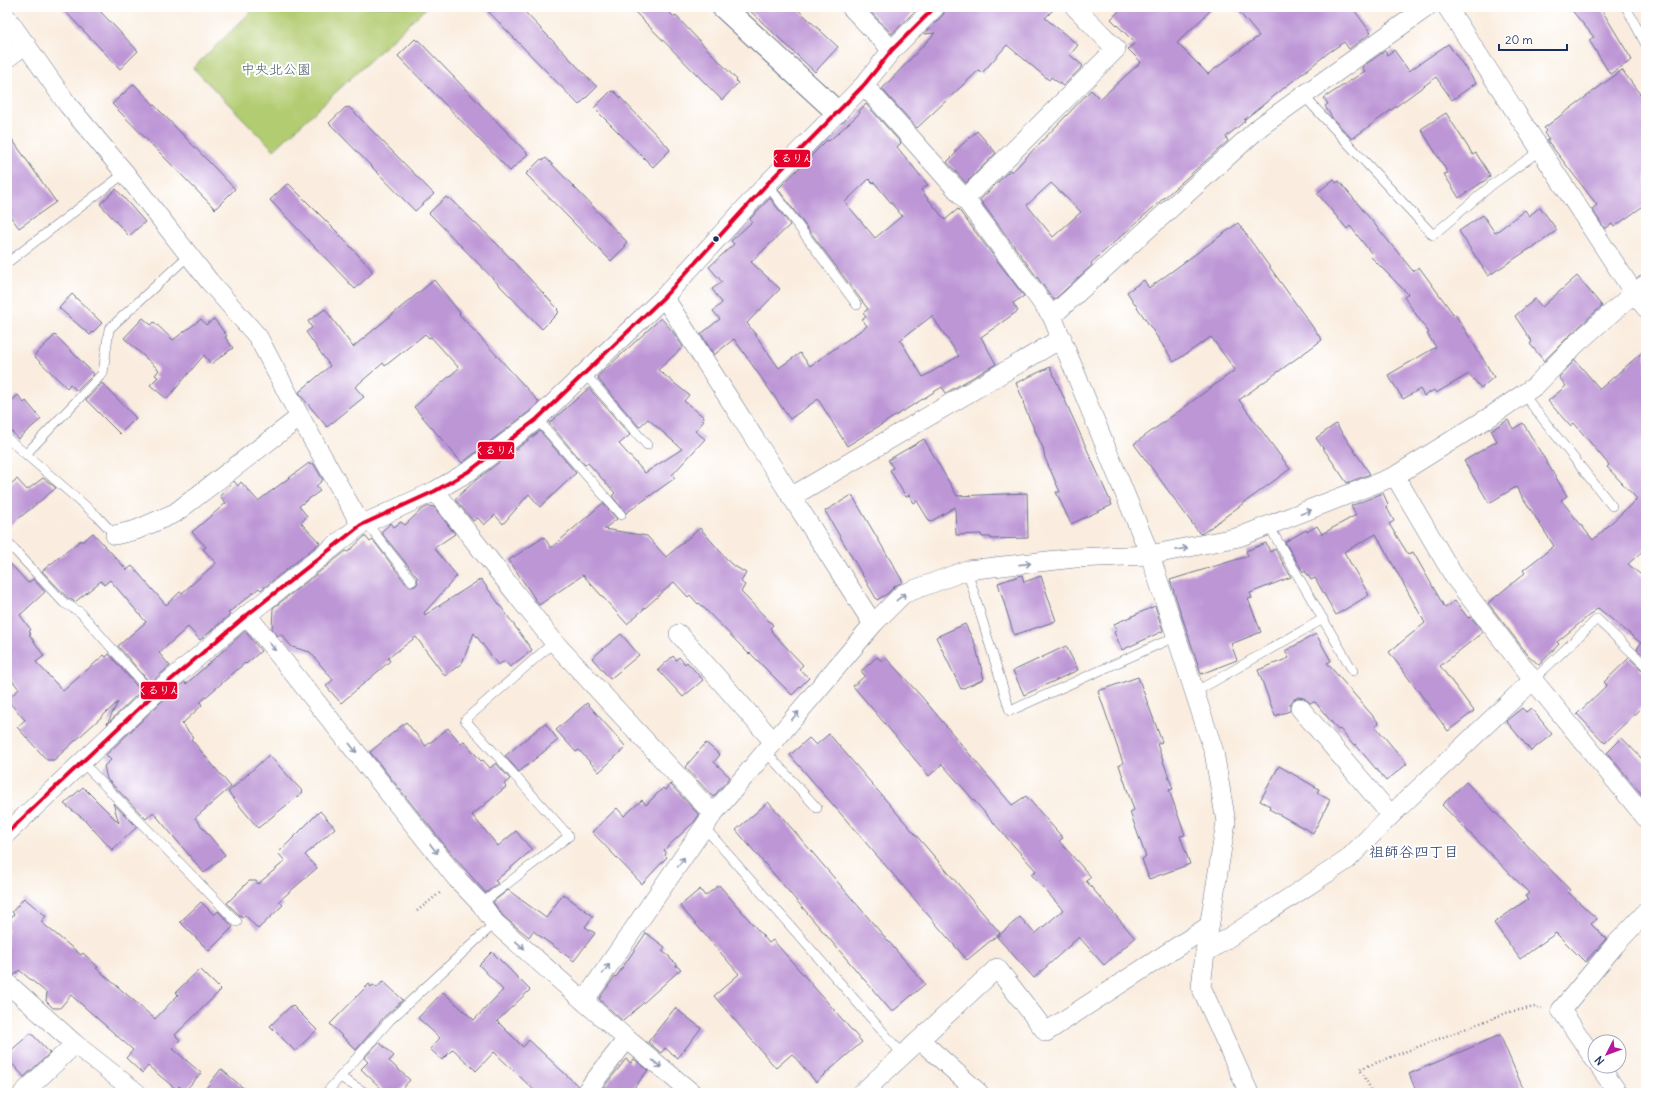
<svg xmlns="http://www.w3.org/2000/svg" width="1653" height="1100" viewBox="0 0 1653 1100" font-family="Delius,'Klee One',sans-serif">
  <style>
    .green { fill: #b2cc71; stroke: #667e68 }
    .building { fill: #bd96d6; fill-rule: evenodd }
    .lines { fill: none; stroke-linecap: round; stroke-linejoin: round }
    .service-casing { stroke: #69728b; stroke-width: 10 }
    .minor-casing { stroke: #69728b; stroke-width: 20 }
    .tertiary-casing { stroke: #69728b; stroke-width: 24 }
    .path { stroke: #69728b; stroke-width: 2.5; stroke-dasharray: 1 3; stroke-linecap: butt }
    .service { stroke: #fff; stroke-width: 9 }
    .minor { stroke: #fff; stroke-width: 19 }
    .tertiary { stroke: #fff; stroke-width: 22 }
    .bus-1-casing { stroke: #fff; stroke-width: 7 }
    .bus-1 { stroke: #e4002b; stroke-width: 4 }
    .oneway { stroke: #8d97ae }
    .bus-dot { fill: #1b2f5e; stroke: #fff; stroke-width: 1.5 }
    .labels { text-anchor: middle; stroke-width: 4; stroke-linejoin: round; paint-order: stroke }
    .park-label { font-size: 14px; fill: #485e64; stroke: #fff }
    .neighbourhood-label { font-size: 15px; fill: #1b2f5e; stroke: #fff }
    .line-badge { stroke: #fff; stroke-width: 1.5 }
    .badge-label { font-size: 11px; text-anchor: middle; font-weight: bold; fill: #fff }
  </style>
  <rect width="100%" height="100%" fill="#fff"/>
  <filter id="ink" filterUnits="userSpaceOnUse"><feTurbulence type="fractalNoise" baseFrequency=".025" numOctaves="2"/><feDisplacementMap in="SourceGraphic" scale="8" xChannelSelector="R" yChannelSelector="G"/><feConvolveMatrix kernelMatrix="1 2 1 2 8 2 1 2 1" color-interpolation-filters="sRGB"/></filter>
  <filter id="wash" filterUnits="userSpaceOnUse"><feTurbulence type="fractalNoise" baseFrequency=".012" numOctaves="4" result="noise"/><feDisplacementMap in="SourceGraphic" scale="16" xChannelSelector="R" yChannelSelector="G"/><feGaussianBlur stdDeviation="0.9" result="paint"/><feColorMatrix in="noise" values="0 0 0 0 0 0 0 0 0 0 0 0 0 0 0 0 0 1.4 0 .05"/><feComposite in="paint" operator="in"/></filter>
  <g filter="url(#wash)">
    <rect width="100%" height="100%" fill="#faeddf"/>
    <!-- green -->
    <path class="green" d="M256 7H427L274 150 193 68Z"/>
    <g id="blocks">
      <!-- building -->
      <g class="building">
        <path d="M61 7H96L138 51 120 69Z"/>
        <path d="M484 7H520L597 87 579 105Z"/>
        <path d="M630 7H664L674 17 675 15 691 32 737 80 736 81 738 83 722 100Z"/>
        <path d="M746 7H795L838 47 815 72Z"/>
        <path d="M866 7H919L892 34Z"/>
        <path d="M946 7H1056L1045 18 1078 45 1070 55 1083 66 1063 86 1051 77 1049 80 1007 45 982 73 979 70 917 128 882 89 935 33 924 34 943 15Z"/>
        <path d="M1123 7H1214L1177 43 1208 74 1259 36 1235 7H1352L1371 33 1349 49 1344 42 1328 53 1244 120 1245 121 1226 137 1228 141 1091 263 1092 265 1054 300 980 200 1010 170 1012 172 1091 90 1100 99 1141 62 1128 49 1135 43 1111 19ZM1051 183 1081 212 1053 237 1027 205Z"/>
        <path d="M1569 7H1600L1632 60 1610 74 1589 40 1594 37Z"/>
        <path d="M415 39 417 41 418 40 528 154 510 171 398 56Z"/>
        <path d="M1448 44 1476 83 1452 100 1436 77 1352 139 1333 119 1325 106 1328 104 1324 98 1365 71 1362 67 1385 51 1387 55 1394 50 1409 71Z"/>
        <path d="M1622 70 1646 102V204L1614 227 1612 224 1605 229 1592 209 1597 205 1547 140H1549L1544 133 1546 131 1544 128Z"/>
        <path d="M134 84 235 189 215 209 112 104Z"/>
        <path d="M611 91 613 92 614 91 668 147 670 150 653 167 594 108Z"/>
        <path d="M866 104 901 143 897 147 928 185 921 190 945 220 958 209 1024 296 1013 303 1018 311 981 337 996 364 946 393 942 387 847 446 818 399 790 419 734 339 714 355 701 334 720 319 713 311 722 303 712 289 722 282 709 267 734 244 731 241 752 222 750 219 770 198 790 225 751 262 780 289 747 323 779 368 800 353 810 366 867 326 862 319 866 317 863 313 868 309 778 189 827 140 829 141 860 113 859 111ZM869 179 873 183 874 182 902 216 875 238 845 202ZM932 316 959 356 923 377 900 340Z"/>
        <path d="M346 107 347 108 349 107 434 194 415 211 329 123Z"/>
        <path d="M1446 113 1473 155 1476 153 1490 175H1489L1490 177 1459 198 1444 174 1448 173 1421 129Z"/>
        <path d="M977 131 996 153 966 183 947 162 956 153 955 151Z"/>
        <path d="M7 132 56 202 19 228 7 212Z"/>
        <path d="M546 158 627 242 624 245 626 246 611 261 526 174 541 159 543 160Z"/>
        <path d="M1334 179 1336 183 1339 181 1413 271 1419 267 1454 315 1455 314 1494 377 1481 388 1469 374 1436 393 1434 390 1424 396 1420 389 1403 399 1388 375 1436 347 1427 334 1429 333 1404 297 1408 294 1370 256 1372 254 1350 226 1347 229 1317 193Z"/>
        <path d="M287 184H289L337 232 371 269 372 272 371 274 355 289 270 200Z"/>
        <path d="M116 189 145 222 129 236 100 204Z"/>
        <path d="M446 197 448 199 449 198 497 244 558 309 557 310 559 312 542 329 429 213Z"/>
        <path d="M1540 207 1557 230 1532 249 1531 248 1488 276 1459 231 1483 215 1495 233 1525 210 1529 216Z"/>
        <path d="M1238 223 1322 340 1239 400 1290 469 1203 533 1200 534 1134 444 1235 370 1211 337 1174 362 1127 292 1144 280 1149 288Z"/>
        <path d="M1577 276 1602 306 1570 335 1544 361 1530 344 1532 342 1515 316 1535 299 1542 307Z"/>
        <path d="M434 280 460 313 459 314 539 402 530 411 462 463 414 407 459 368 431 337 429 338 425 334 385 366 383 363 355 387 364 397 327 427 302 397 299 392 330 366 306 332 312 328 308 321 325 309 353 347Z"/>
        <path d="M72 294 102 323 90 335 59 308Z"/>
        <path d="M143 318 151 325 154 322 173 340 201 319 206 325 214 319 227 336 225 337 233 348 211 364 204 355 167 399 150 385 158 377 155 375 159 370 124 338Z"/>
        <path d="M661 318 673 332 683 347 658 370 689 395 684 401 704 417 702 420 704 421 695 431 705 439 672 475 675 478 626 513 612 496 615 493 588 463 585 465 549 423 589 388 630 435 619 444 645 473 682 449 648 419 639 427 598 379 599 378 598 376Z"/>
        <path d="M55 335 94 374 77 391 70 384 67 388 34 356Z"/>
        <path d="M1646 349V548L1628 564 1646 579V658L1637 649 1641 643 1598 608 1557 642 1559 644 1539 665 1528 655 1488 603 1525 573 1523 570 1554 546 1516 487 1489 503 1464 461 1497 441 1491 430 1508 420 1513 429 1523 423 1567 496 1561 500 1593 540 1637 499 1607 467 1609 465 1574 423 1570 426 1548 401 1566 386 1559 377 1575 360 1600 389Z"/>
        <path d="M1050 367 1112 505 1071 524 1056 492H1060L1045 458 1043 448 1026 411 1023 402H1024L1016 383Z"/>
        <path d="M102 383 136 418 120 434 86 400Z"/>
        <path d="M18 395 24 403 26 401 41 419 18 439 7 426V405Z"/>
        <path d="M1336 424 1370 474 1347 483 1316 438Z"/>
        <path d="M540 431 576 473 540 507 529 494 503 524 495 515 484 525 478 518 473 521 455 499 476 480Z"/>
        <path d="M924 439 957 496 1027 493 1028 538 991 539V537H982L981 534 956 535 955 507 930 522 917 501 914 503 909 495 906 497 890 470 893 468 888 460Z"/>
        <path d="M309 463 310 465 313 463 323 480 316 486 320 491 299 506 307 516 301 523 320 543 261 590 259 588 228 613 230 615 200 640 188 627 159 653 170 666 150 683 118 646 146 622 110 580 104 585 101 581 75 602 68 598 42 571 81 540 82 542 93 533 127 570 132 566 166 605 180 592 182 593 216 563 203 549 206 547 192 532 226 503 220 496 233 482 234 481 238 486 241 482 258 501Z"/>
        <path d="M43 478 56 488 7 528V487L17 479 27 490Z"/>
        <path d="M1383 493 1388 504 1386 506 1394 521 1389 524 1408 554 1413 552 1445 608 1455 601 1468 618 1471 617 1483 632 1440 666 1474 711 1448 731 1389 652 1425 623 1376 534 1344 552 1369 595 1336 615 1315 578 1311 580 1305 571 1303 572 1285 542 1306 530 1307 532 1317 526 1322 534 1356 515 1351 506Z"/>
        <path d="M852 495 903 582 895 586 887 594 877 600 825 511Z"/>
        <path d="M603 503 617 519 604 529 647 536 666 557 700 528 731 564 746 573 741 582 745 585 741 592 773 625 770 628 772 630 771 631 803 665 799 669 809 678 792 695 750 653 749 654 699 603 698 604 690 595 688 597 674 582 627 624 583 575 539 605 509 560 544 537 551 548Z"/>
        <path d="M429 506 434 507 455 534 434 548 457 576 424 613 425 615 481 579 532 650 510 667 505 661 498 665 474 633 462 663 445 676 416 637 388 658 390 661 341 703 326 686 333 680 310 652 292 647 281 634 278 636 272 629 273 608 346 551 348 552 365 536 370 542 373 540 407 585 410 587 415 586 418 583 417 577 381 532 391 523 394 527 401 522 405 525 421 510Z"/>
        <path d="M1266 543 1270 552 1275 549 1291 577 1250 593 1252 598 1248 599 1261 632 1231 644 1237 660 1201 674 1170 580 1248 556 1246 551Z"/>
        <path d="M7 560 28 583 33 579 45 592 20 615 31 630 29 631 31 634H29L44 656 36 662 63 691 104 655 106 657 109 654 141 691 107 724 118 702 54 760H47L17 727 25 720 7 700 19 689 7 674Z"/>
        <path d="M1022 575 1024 582 1041 576 1056 621 1014 635 998 583Z"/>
        <path d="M1155 606 1163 631 1122 650 1114 632 1117 630 1114 624Z"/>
        <path d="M965 624 975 644 984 679 961 689 936 637Z"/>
        <path d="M245 631 261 651 246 664 245 663 200 702 202 705 182 724 193 737 191 739 231 787 195 818 225 855 204 873 153 812 146 819 107 779 104 766 111 760 106 755 160 703 185 682 186 684Z"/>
        <path d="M621 634 639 655 610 679 592 658Z"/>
        <path d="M1316 634 1331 661 1327 663 1379 723 1375 726 1407 764 1386 781 1355 744 1353 745 1340 729 1338 730 1315 702 1310 703 1304 698 1298 697 1293 700 1290 704V711L1275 716 1258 670 1289 658 1285 651Z"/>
        <path d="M1066 646 1078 670 1024 695 1013 671Z"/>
        <path d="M673 656 676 660 679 657 685 664 687 662 703 680 683 697 658 670Z"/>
        <path d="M877 657 882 661 886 658 921 696 1012 805 1026 796 1063 838 1059 841 1091 877 1086 881 1135 938 1104 965 1079 937 1034 978 997 937 1020 917 1035 934 1063 910 1031 874 1036 871 942 764 929 776 853 686 865 676 861 671Z"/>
        <path d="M1629 658 1642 670 1646 672V703L1605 743 1577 714 1607 685 1604 682Z"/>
        <path d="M1138 677 1162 742 1157 744 1173 789 1169 790 1185 835 1180 836 1190 864 1149 879 1142 859 1146 857 1130 812 1134 810 1119 765 1123 763 1098 691Z"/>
        <path d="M587 703 626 747 599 772 579 750 576 752 556 730Z"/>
        <path d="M1522 708 1526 712 1531 708 1552 734 1531 751 1506 721Z"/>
        <path d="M406 722 426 746 448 728 461 744 464 741 481 761 483 760 490 768 496 763 510 779 504 784 506 787 472 815 498 846 516 831 532 850 495 881 498 883 486 893 454 857 370 752Z"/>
        <path d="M545 723 558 740 519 772 505 756Z"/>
        <path d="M829 734 1000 933 967 960 790 755 809 738 816 745Z"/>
        <path d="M1622 738 1646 763V799L1607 753Z"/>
        <path d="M706 743 720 755 714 762 730 777 713 797 685 767Z"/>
        <path d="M269 755 303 792 258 828 228 792Z"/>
        <path d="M1279 766 1319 789 1317 793 1330 800 1313 833 1269 809 1270 806 1260 801Z"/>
        <path d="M1466 782 1570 890 1568 892 1597 919 1591 924 1606 939 1585 962 1556 933 1520 959 1494 923 1528 899 1525 896 1529 893 1442 805Z"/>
        <path d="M670 784 699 815 694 822 664 850 666 853 665 855 667 857 642 884 592 832 617 808 624 816 642 800 646 805 663 788 665 790Z"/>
        <path d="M83 787 119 823 113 803 137 827 112 850 85 820 64 804Z"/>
        <path d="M768 802 782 817 925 984 892 1012 736 830Z"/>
        <path d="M320 811 335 828 305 855 317 868 279 901 283 905 258 929 245 915 242 918 227 903 249 881H256L258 884 285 861 278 853Z"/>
        <path d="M719 885 769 943 773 940 862 1042 816 1082 792 1054 776 1068 714 996 739 974 680 906 700 889 705 896Z"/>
        <path d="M508 890 546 918 563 894 593 916 585 927 595 933 574 961 533 931 529 937 503 916 493 902Z"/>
        <path d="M24 898 46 916 41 922 81 955 83 953 98 967 96 968 155 1019 178 995 176 992 200 969 221 990 175 1035 180 1040 172 1048 201 1073 185 1091 179 1086 176 1089 148 1066 142 1073 126 1058 133 1050 71 995 60 1008H53L46 1001 47 993 19 970 15 975 7 972V923L14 914 12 912Z"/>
        <path d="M201 902 214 915 218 911 233 927 209 951 180 922Z"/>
        <path d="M646 933 665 947 662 951 670 957V959L677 964 676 966 681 969 623 1021 599 999 615 976 616 977Z"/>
        <path d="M492 952 530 990 497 1021 523 1047 529 1040 577 1085 574 1093H537L494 1052 476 1071 453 1049 442 1060 430 1049 440 1038 418 1018 443 992 474 1020 503 990 479 965Z"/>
        <path d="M383 981 403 1000 385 1016 356 1050 330 1024 369 984 371 987 373 985 377 988Z"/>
        <path d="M292 1005 317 1030 295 1051 270 1026Z"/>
        <path d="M675 1008 701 1028 678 1058 665 1048 661 1053 648 1042Z"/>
        <path d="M31 1033 50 1053 24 1077 7 1058V1054Z"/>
        <path d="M1500 1035 1525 1093H1417L1409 1074Z"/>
        <path d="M379 1042 394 1056 389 1061 410 1080 398 1093H386L361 1069 368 1062 364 1058Z"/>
        <path d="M626 1059 631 1063 634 1059 648 1070 630 1093H599Z"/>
        <path d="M221 1069 249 1093H202Z"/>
      </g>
    </g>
  </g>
  <g filter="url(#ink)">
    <use href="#blocks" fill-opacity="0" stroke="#69728b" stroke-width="1"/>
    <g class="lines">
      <!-- service casing -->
      <g class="service-casing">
        <g id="service">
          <path d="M1626 7 1646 45"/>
          <path d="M1303 95 1433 235 1493 184 1541 150"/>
          <path d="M767 184 857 305"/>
          <path d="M7 263 125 173"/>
          <path d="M585 374 647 445"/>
          <path d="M1523 394 1612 506"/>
          <path d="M537 419 621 515"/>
          <path d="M7 438 97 516 115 535"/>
          <path d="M26 454 103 373 109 329 189 255"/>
          <path d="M366 522 412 581"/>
          <path d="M1269 526 1353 671"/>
          <path d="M7 542 64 603 80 612 153 695"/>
          <path d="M967 570 1010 711 1177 636"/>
          <path d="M1533 680 1597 619 1646 666"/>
          <path d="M1195 692 1323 619"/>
          <path d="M766 752 817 808"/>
          <path d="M82 762 237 922"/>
          <path d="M705 828 904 1056"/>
          <path d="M481 904 569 836 465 720 554 642"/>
          <path d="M340 1077 366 1093"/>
          <path d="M326 1093 390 1020 495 923"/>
        </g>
      </g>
      <!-- minor casing -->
      <g class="minor-casing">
        <g id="minor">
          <path d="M851 7 892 50"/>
          <path d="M1447 7 1634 293 1646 308"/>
          <path d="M7 18 68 105 125 173 209 281 258 337 300 417 361 525"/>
          <path d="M7 58 26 44"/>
          <path d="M864 85 965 199 1052 316 1150 555 1214 752 1226 822 1205 953 1201 987 1249 1093"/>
          <path d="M965 199 1116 49 1075 7"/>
          <path d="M664 297 873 624 903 594 967 570 1075 558 1150 555 1239 537 1395 476 1491 416 1535 386 1577 343 1634 293 1646 284"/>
          <path d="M1052 316 1261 126 1427 7"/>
          <path d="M1395 476 1455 578 1533 680 1646 818"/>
          <path d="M435 491 554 642 713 814"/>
          <path d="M791 497 1062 338"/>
          <path d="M115 535 136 530 175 513 300 417"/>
          <path d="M247 615 457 879 481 904 495 923 627 1039 692 1093"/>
          <path d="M679 634 773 741"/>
          <path d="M1300 708 1391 815"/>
          <path d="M7 833 153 695 247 615 361 525 435 491 471 470 537 419 664 297 767 184 864 85 892 50 935 7"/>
          <path d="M1205 953 1347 860 1391 815 1533 680"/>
          <path d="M7 983 75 1044 137 1093"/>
          <path d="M584 1001 713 814 874 623"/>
          <path d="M920 1040 979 1093"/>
          <path d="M1595 1060 1561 1010 1615 945 1646 912"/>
          <path d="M1599 1066 1618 1093"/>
          <path d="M23 1093 75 1044"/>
          <path d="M585 1093 627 1039"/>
          <path d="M862 1093 997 968 1046 1032 1209 926"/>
        </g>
      </g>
      <!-- tertiary casing -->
      <g class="tertiary-casing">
        <path id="tertiary" d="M723 7 837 112"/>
      </g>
      <!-- path -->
      <g class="path">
        <path d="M417 911 441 892"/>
        <path d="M1373 1093 1360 1069 1509 1012 1535 1007 1542 1008"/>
      </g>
      <!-- service -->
      <use href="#service" class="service"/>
      <!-- minor -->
      <use href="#minor" class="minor"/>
      <!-- tertiary -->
      <use href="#tertiary" class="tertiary"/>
      <!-- bus-1 casing -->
      <g class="bus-1-casing">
        <path id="bus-1" d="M7 833 153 695 247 615 361 525 435 491 471 470 537 419 664 297 767 184 864 85 892 50 935 7"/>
      </g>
      <!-- bus-1 -->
      <use href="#bus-1" class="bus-1"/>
    </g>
    <!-- one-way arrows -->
    <defs><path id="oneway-shaft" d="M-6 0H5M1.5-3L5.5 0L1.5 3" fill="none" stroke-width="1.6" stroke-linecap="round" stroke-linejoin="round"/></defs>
    <g class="oneway">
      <use href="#oneway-shaft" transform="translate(1306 512) rotate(-21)"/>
      <use href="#oneway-shaft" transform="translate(1182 549) rotate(-11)"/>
      <use href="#oneway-shaft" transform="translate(1025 564) rotate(-6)"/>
      <use href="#oneway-shaft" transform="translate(901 597) rotate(-38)"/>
      <use href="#oneway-shaft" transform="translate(272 646) rotate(51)"/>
      <use href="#oneway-shaft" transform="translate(795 716) rotate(-50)"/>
      <use href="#oneway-shaft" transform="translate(353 748) rotate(51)"/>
      <use href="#oneway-shaft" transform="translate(434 849) rotate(51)"/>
      <use href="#oneway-shaft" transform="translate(681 862) rotate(-55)"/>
      <use href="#oneway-shaft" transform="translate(520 945) rotate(41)"/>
      <use href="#oneway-shaft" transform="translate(606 969) rotate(-55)"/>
      <use href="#oneway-shaft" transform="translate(657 1064) rotate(40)"/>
    </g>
  </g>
  <!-- markers -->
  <circle class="bus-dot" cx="716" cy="239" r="3.5"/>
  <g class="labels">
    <!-- park labels -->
    <g class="park-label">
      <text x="276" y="74">中央北公園</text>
    </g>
    <!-- neighbourhood labels -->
    <g class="neighbourhood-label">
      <text x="1414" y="857">祖師谷四丁目</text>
    </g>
  </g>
  <g class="line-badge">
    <rect x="773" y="149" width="38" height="19" rx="4" fill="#e4002b"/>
    <rect x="477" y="441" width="38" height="19" rx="4" fill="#e4002b"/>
    <rect x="140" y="681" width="38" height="19" rx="4" fill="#e4002b"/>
  </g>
  <g class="badge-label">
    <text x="792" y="162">くるりん</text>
    <text x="496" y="454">くるりん</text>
    <text x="159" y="694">くるりん</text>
  </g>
  <!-- margin -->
  <rect width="1653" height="1100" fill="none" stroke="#fff" stroke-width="24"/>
  <!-- north arrow -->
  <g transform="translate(1607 1054) rotate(228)"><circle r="19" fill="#ffffff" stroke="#a4acbf"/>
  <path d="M0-3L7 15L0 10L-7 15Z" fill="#b5179e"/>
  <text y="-6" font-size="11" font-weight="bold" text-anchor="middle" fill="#1b2f5e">N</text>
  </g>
  <!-- scale -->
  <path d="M1499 44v6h68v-6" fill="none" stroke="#1b2f5e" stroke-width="2"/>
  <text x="1505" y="44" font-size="12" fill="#1b2f5e" stroke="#ffffff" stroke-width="3" paint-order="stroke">20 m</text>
</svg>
